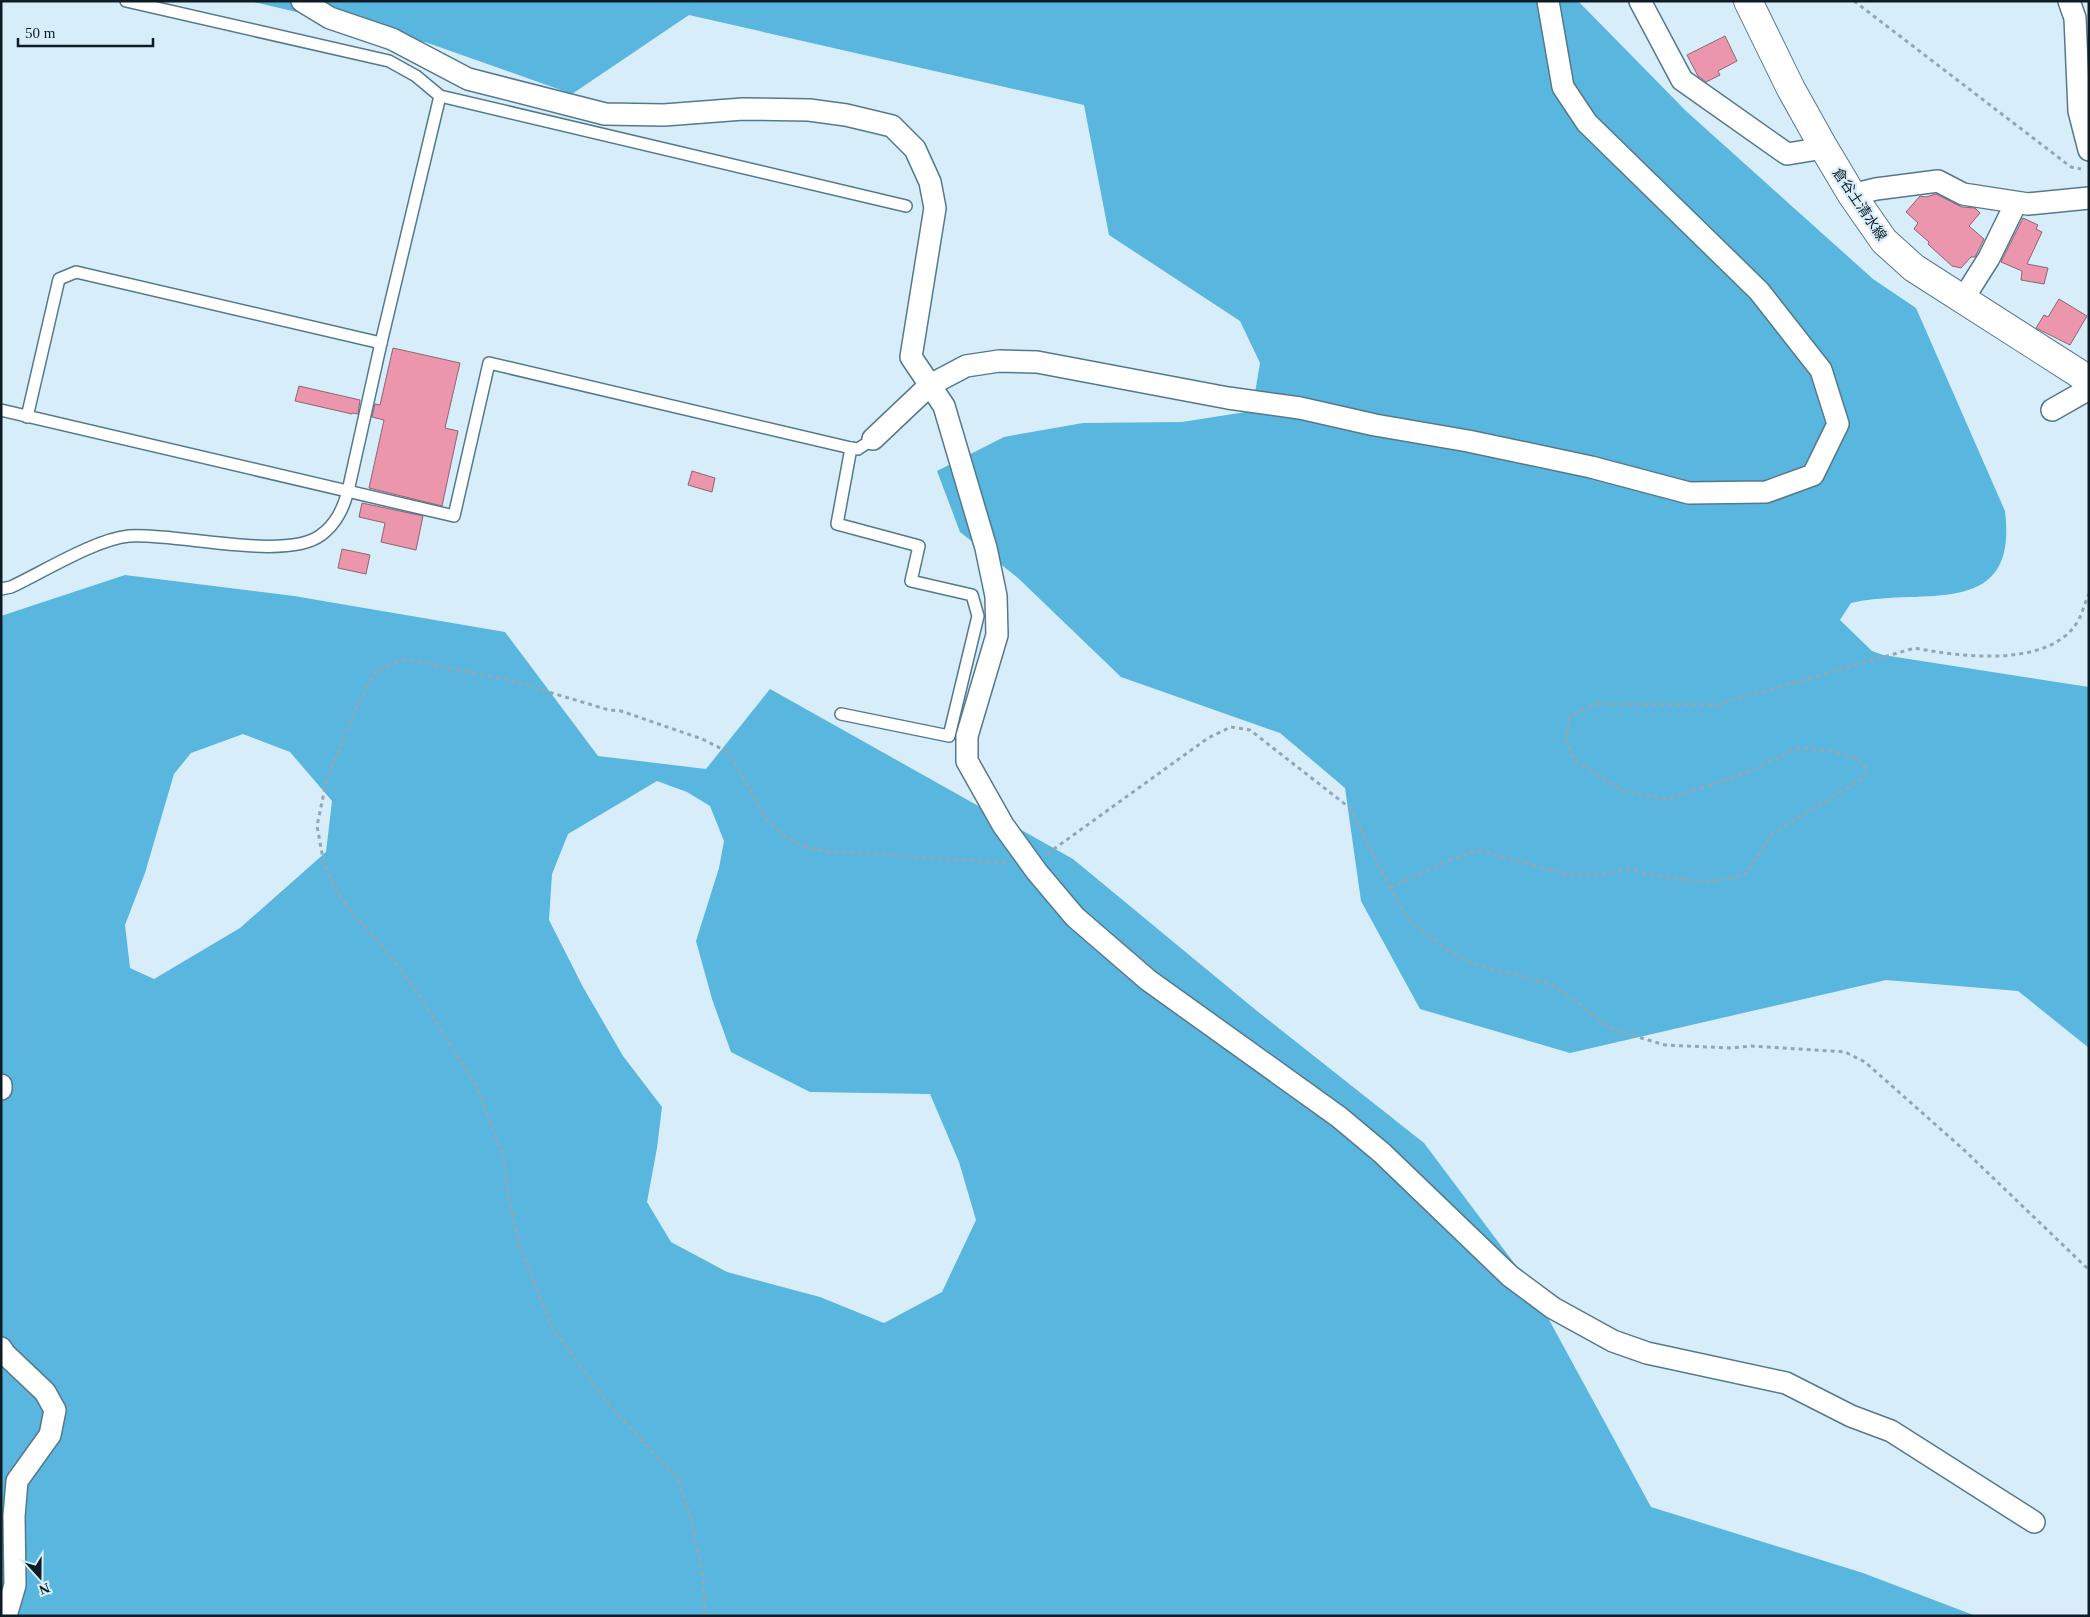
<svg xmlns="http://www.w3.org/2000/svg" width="2090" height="1617" viewBox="0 0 2090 1617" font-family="'Times New Roman','Noto Sans JP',serif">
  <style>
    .forest { fill: #58b6df; fill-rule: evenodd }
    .building { fill: #eb96ad; stroke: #8c6670 }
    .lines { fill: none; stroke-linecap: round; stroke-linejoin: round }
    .lane-casing { stroke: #55798b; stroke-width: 14 }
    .street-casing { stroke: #55798b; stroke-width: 24 }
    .secondary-casing { stroke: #55798b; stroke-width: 30 }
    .path { stroke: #93a7b2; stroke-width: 3; stroke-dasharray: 4 4; stroke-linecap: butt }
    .lane { stroke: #fff; stroke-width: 11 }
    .street { stroke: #fff; stroke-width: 21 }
    .secondary { stroke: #fff; stroke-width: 28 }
    .labels { text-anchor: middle; stroke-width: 4.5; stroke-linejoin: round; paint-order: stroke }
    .street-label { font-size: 14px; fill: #0e1d25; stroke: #d7eefa }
  </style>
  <rect width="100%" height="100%" fill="#d7eefa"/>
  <!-- forest -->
  <g class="forest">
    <path d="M250 1H1578L1686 111 1873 279 1916 308 2005 511C2019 623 1919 586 1851 603L1840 620 1872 651 1883 655 2089 687V1048L2018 991 1886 980 1570 1053 1420 1009 1361 901 1345 788 1280 733 1121 677 1018 578 960 532 937 471 1004 437 1083 423 1182 422 1252 411 1260 363 1240 321 1109 235 1084 105 689 15 572 94 428 43Z"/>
    <path d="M125 575 294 596 505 632 598 756 706 769 770 689 1073 859 1257 1011 1424 1143 1529 1283 1651 1507 1863 1573 1976 1616H1V616ZM243 734 290 752 332 801 326 852 240 928 154 979 130 968 125 925 145 873 174 774 191 753ZM657 781 687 792 710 806 724 841 719 868 696 941 712 999 731 1052 810 1092 930 1094 959 1162 976 1220 942 1292 884 1323 820 1297 727 1272 671 1242 647 1202 657 1148 662 1107 623 1056 583 987 549 920 552 874 568 834Z"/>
  </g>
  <!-- building -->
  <g class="building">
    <path d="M1725 36 1737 61 1718 71 1720 75 1706 82 1698 76 1687 55Z"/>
    <path d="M1936 194 1962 207 1975 208 1980 213 1969 226 1984 239 1975 257H1971L1961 268 1952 266 1931 247 1928 244 1929 242 1914 229 1918 223 1906 212 1920 196 1926 197Z"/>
    <path d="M2023 218 2038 225 2036 229 2042 232 2027 264 2048 268 2044 284 2021 280 2022 271 2001 262Z"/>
    <path d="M2059 299 2087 316 2070 345 2036 328 2044 315 2048 317Z"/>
    <path d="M393 348 460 363 445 428 458 431 442 506 369 488 384 420 372 417 375 404 380 405Z"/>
    <path d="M299 386 360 400 358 414 352 413V414L295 401Z"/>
    <path d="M692 471 715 478 712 492 688 485Z"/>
    <path d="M362 503 423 516 416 550 381 542 385 523 359 517Z"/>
    <path d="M342 549 370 555 366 574 338 568Z"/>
  </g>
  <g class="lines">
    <!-- lane casing -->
    <g class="lane-casing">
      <g id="lane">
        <path d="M126 1 389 61 416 76 440 96 906 206"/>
        <path d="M1 410 454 516 489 363 851 448 858 449 873 439"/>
        <path d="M27 417 59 279 76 272 381 343"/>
        <path d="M1 589 11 587C43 572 96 539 129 536 174 532 286 562 321 535 336 524 343 509 348 491L381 343 440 96"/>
        <path d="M841 714 949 736 978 616 972 595 911 581 919 546 837 524 851 448"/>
      </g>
    </g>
    <!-- street casing -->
    <g class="street-casing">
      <g id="street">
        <path d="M302 1 330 18 392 39 468 79 605 114 664 115 743 109 809 110 846 115 892 126 915 149 930 182 935 208 911 357 944 406 986 548 996 596 997 635 967 736V761L1003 825 1037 872 1075 917 1148 980 1339 1117 1382 1153 1510 1276 1553 1308 1613 1341 1647 1353 1786 1383 1851 1416 1891 1431 2034 1522"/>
        <path d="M1640 1 1682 80 1787 154 1824 148"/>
        <path d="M2069 1 2075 18 2079 111 2089 150"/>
        <path d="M1852 195 1876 189 1938 181 1963 194 2028 204 2089 198"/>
        <path d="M1963 299 1989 258 2016 203"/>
        <path d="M2052 410 2089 389"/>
        <path d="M873 439 930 385 966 366 999 361 1037 362 1228 398 1300 408 1375 425 1468 441 1591 467 1689 493 1766 492 1813 475 1838 424 1821 370 1759 291 1587 123 1563 87 1548 1"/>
        <path d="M1 1085V1089"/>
        <path d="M1 1348 5 1354 45 1392 55 1410 50 1435 17 1481 14 1516 15 1585 6 1616"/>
      </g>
    </g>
    <!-- secondary casing -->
    <g class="secondary-casing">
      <path id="secondary" d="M1748 1 1791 89 1824 148 1852 195 1884 241 1914 268 2089 380"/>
    </g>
    <!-- path -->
    <g class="path">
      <path d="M1854 1 2071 167 2081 169"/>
      <path d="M1047 854 1208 738 1231 727 1250 730 1350 808 1390 888 1408 919 1446 949 1475 964 1550 984 1576 1001 1603 1023 1614 1030 1665 1045 1731 1048 1751 1046 1845 1052 1865 1062 1963 1149 2089 1270"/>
      <path d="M1390 888 1441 864 1477 850 1570 875H1595L1629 869 1656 876 1709 882 1745 875 1772 834 1864 778 1867 769 1858 758 1829 751 1799 748 1741 775 1667 799 1623 791 1575 761 1566 739 1570 716 1595 704 1716 705 1915 648C1960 657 2053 669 2079 619 2083 611 2085 602 2089 594"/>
      <path d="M705 1616 703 1576 690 1515 678 1479 612 1409 551 1326 520 1246 509 1201 503 1155 477 1087 420 996 382 945 355 916 337 892 324 864 317 826 327 778 355 710 376 671 404 659 508 680 609 710 621 711 702 739 724 750 733 760 766 819 787 838 806 847 832 853 844 852 1006 863"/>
    </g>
    <!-- lane -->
    <use href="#lane" class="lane"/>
    <!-- street -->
    <use href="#street" class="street"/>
    <!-- secondary -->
    <use href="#secondary" class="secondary"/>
  </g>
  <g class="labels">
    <!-- street labels -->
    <g class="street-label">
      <text transform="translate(1860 204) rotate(56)" y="5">倉谷土清水線</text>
    </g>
  </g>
  <!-- border -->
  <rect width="2090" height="1617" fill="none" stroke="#0e1d25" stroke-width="5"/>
  <!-- north arrow -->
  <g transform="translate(40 1577) rotate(159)" stroke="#d7eefa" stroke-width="4" paint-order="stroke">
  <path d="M0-4L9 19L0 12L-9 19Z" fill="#0e1d25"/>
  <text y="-8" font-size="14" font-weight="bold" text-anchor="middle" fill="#0e1d25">N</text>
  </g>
  <!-- scale -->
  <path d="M18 38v8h135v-8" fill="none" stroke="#0e1d25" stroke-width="2.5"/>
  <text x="25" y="38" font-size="15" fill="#0e1d25" stroke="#d7eefa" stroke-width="4" paint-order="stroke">50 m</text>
</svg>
